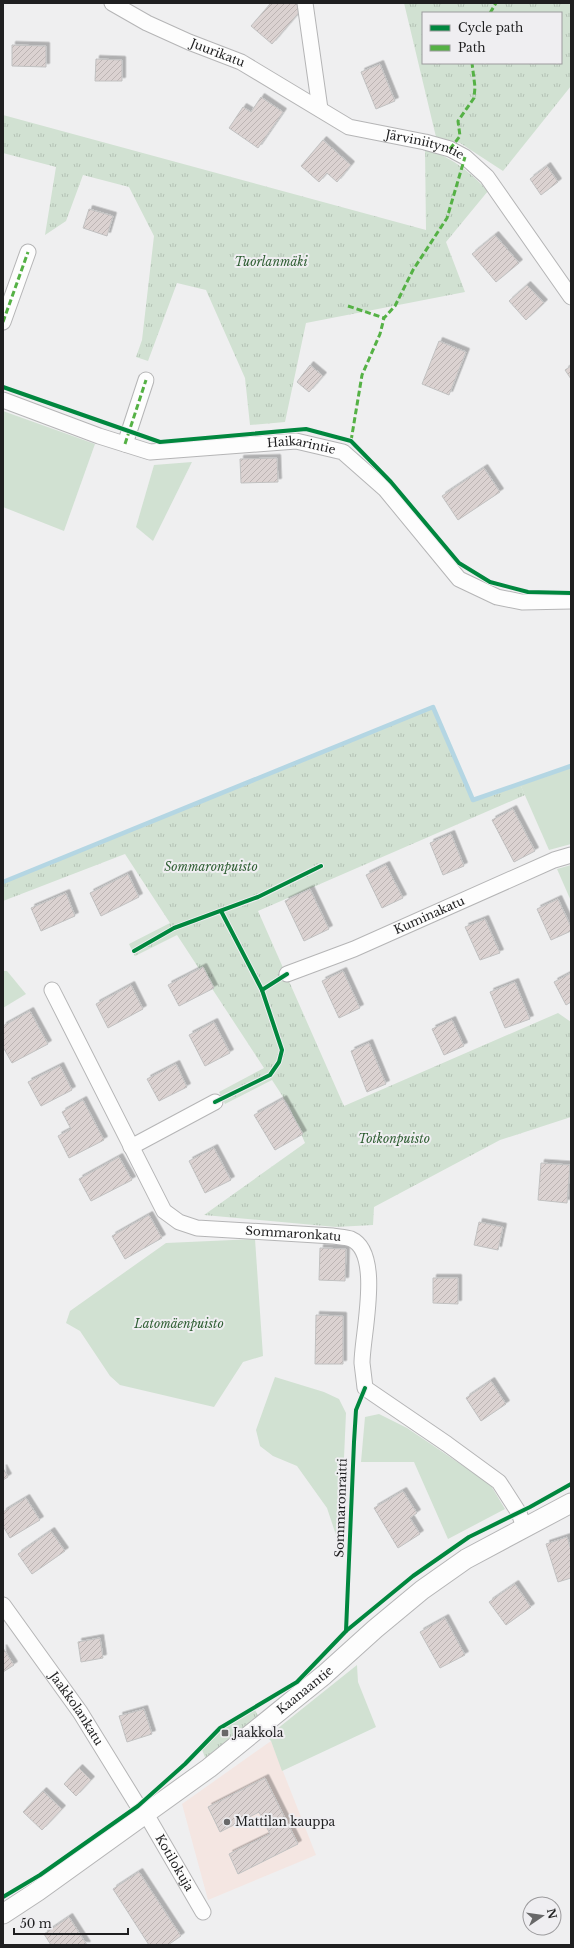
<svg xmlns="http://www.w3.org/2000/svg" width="574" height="1948" viewBox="0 0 574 1948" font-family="'Libre Baskerville',serif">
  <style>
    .commercial { fill: #f4e6e2 }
    .grass { fill: #d1e1d2 }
    .park { fill: url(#park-tufts); fill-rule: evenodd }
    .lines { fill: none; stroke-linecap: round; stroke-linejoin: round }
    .stream { stroke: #b4d6e3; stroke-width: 4.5 }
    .building { fill: url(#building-hatch); stroke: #c1c1c1; filter: url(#shadow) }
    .minor-casing { stroke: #b5b5b6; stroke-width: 17 }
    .tertiary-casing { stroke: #b5b5b6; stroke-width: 21 }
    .minor { stroke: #fdfdfd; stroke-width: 15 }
    .tertiary { stroke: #fdfdfd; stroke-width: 19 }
    .quiet { stroke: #55b145; stroke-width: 3; stroke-dasharray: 6 3; stroke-linecap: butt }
    .cycleway-casing { stroke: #efeef1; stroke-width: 6 }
    .cycleway { stroke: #00873e; stroke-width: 4 }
    .poi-dot { fill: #686869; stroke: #efeef1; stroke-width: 1.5 }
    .labels { text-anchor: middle; stroke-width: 4; stroke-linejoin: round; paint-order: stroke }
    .street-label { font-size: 12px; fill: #1f1f20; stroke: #efeef1 }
    .park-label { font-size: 12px; font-style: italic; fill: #305f34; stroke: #efeef1 }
    .poi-label { font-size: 12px; fill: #1f1f20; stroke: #efeef1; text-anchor: start }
  </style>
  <defs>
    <pattern id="park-tufts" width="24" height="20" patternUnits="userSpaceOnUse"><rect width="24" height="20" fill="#d1e1d2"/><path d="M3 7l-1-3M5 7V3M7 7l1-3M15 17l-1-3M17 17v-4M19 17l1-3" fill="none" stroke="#b3c1b4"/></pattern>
    <pattern id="building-hatch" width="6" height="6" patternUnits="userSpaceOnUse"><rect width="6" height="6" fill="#dbd2d1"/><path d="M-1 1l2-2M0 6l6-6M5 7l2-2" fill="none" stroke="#bcb4b3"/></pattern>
    <filter id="shadow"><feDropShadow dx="3.5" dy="-3.5" stdDeviation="0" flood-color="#0004"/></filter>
  </defs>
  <rect width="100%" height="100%" fill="#efeff0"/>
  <!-- commercial -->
  <path class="commercial" d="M271 1741 316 1855 208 1900 182 1804Z"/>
  <!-- grass -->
  <g class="grass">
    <path d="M3 411 95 444 64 531 3 507Z"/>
    <path d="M192 462 153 541 136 527 154 465Z"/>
    <path d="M571 766V844L549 850 520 784Z"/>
    <path d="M571 865V901L557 869Z"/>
    <path d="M3 971H7L26 994 3 1008Z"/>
    <path d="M255 1239 263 1356 243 1362 214 1407 120 1385 110 1376 80 1331 66 1323 70 1311 166 1243Z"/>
    <path d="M275 1377 324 1392 339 1399 346 1413 340 1547 327 1508 297 1466 273 1456 260 1446 256 1430Z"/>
    <path d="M379 1414 407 1428 490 1484 505 1509 448 1539 414 1462H361L365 1417Z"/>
    <path d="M357 1665 358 1682 376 1727 282 1771 271 1741 267 1737Z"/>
  </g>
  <!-- park -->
  <g class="park">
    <path d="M404 3H571V86L503 171 460 143 436 137ZM423 13H561V63H423Z"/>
    <path d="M3 115 426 230 425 148C452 158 468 170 488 191L446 242 465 292 306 323 285 422 250 425 245 378 206 290 177 283 148 361 136 357 142 340 154 236 129 187 83 175 66 221 45 235 56 167 3 153Z"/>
    <path d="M433 707 473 800 520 784 525 795 258 911 344 1106 558 1013 571 1022V1117L500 1140 374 1207 373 1225 336 1227 204 1215 305 1143 289 1106 272 1080 225 1104 219 1092 264 1068 177 935 135 956 129 944 170 923 125 854 3 901V882Z"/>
    <path d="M254 1708 263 1725 209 1768 201 1747 220 1728Z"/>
  </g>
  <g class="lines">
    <!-- stream -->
    <path class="stream" d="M3 882 433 707 473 800 571 766"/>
  </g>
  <!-- building -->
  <g class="building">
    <path d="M271 3H295L302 9 272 44 251 26Z"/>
    <path d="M12 45 46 46V67L12 66Z"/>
    <path d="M96 59 122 60V81H95Z"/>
    <path d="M380 64 395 101 376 109 361 72Z"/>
    <path d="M261 97 283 112 258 148 229 128 243 107 251 112Z"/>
    <path d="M323 140 351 165 337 182 327 173 319 182 301 166Z"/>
    <path d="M547 166 558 182 541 195 530 179Z"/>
    <path d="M89 209 113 216 107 236 83 228Z"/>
    <path d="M495 235 519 263 496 282 472 254Z"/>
    <path d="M527 285 544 303 526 320 509 301Z"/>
    <path d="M439 341 466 352 449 395 422 384Z"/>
    <path d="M310 365 323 376 309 392 297 382Z"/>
    <path d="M571 366V379L565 370Z"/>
    <path d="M277 458 278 482 241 483 240 459Z"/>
    <path d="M484 468 500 492 458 520 442 496Z"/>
    <path d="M513 809 535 851 514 862 492 820Z"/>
    <path d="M451 834 464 866 443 875 430 843Z"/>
    <path d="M386 865 403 898 382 908 366 875Z"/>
    <path d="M128 874 139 897 101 916 90 893Z"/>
    <path d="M310 889 329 929 304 941 285 901Z"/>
    <path d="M66 893 75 916 41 931 31 908Z"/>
    <path d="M558 899 571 927V931L551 940 537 909Z"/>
    <path d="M485 919 500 953 480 960 465 927Z"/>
    <path d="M203 967 214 988 179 1006 168 985Z"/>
    <path d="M343 971 360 1008 339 1018 322 981Z"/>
    <path d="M571 973V1002L566 1005 554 982Z"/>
    <path d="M515 982 530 1019 505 1028 490 992Z"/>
    <path d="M131 985 143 1009 108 1028 96 1004Z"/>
    <path d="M30 1011 48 1044 12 1063 3 1047V1026Z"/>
    <path d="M452 1020 464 1046 444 1055 432 1029Z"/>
    <path d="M214 1022 230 1053 205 1066 189 1035Z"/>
    <path d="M369 1043 386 1084 367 1092 351 1051Z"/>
    <path d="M176 1064 187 1087 159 1101 147 1079Z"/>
    <path d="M60 1066 72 1090 41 1106 28 1082Z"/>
    <path d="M283 1099 303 1134 275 1150 254 1115Z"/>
    <path d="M83 1100 104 1140 69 1158 58 1136 71 1129 62 1112Z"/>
    <path d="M214 1148 231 1180 205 1193 189 1161Z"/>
    <path d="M119 1157 132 1180 91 1201 79 1179Z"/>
    <path d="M541 1163 570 1165 567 1203 538 1200Z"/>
    <path d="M149 1215 162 1238 125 1259 112 1236Z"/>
    <path d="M479 1222 503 1227 498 1250 474 1245Z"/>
    <path d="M320 1248 346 1249 345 1281 319 1280Z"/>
    <path d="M433 1278H458V1304L433 1303Z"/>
    <path d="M316 1315 343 1316V1364H315Z"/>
    <path d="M491 1381 506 1404 481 1421 466 1398Z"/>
    <path d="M3 1468 8 1477 3 1480Z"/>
    <path d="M403 1491 417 1513 410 1518 420 1534 398 1548 374 1508Z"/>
    <path d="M26 1498 40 1520 10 1538 3 1526V1512Z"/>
    <path d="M51 1531 65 1551 32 1574 18 1554Z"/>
    <path d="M567 1537 571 1550V1578L558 1582 546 1544Z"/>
    <path d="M515 1584 531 1607 506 1625 489 1602Z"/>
    <path d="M445 1618 465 1655 440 1668 420 1632Z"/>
    <path d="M100 1638 103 1658 81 1662 78 1642Z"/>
    <path d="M3 1648 14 1665 3 1672Z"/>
    <path d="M144 1709 152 1734 127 1742 119 1716Z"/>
    <path d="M79 1768 91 1780 76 1796 64 1784Z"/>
    <path d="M265 1778 298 1844 238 1874 229 1854 270 1834 259 1812 220 1832 208 1807Z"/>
    <path d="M43 1791 62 1809 42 1830 23 1812Z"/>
    <path d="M139 1872 181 1936 168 1945H149L113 1889Z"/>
    <path d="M69 1917 87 1945H51L44 1934Z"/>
  </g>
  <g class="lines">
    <!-- minor casing -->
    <g class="minor-casing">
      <g id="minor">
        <path id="s1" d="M112 3 147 23 189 42 241 62 349 127 425 142 450 149 465 157 487 177 571 297"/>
        <path d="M305 3 320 109"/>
        <path d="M3 322 28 252"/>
        <path id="s2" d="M3 400 99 436 150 452 296 441 343 452 385 489 459 579 497 597 522 602 571 601"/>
        <path d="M125 444 146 380"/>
        <path id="s3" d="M287 974 354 949 554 860 571 855"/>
        <path id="s4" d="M52 990 164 1211 179 1222 197 1228 333 1236C338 1237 346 1237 351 1239 383 1253 362 1335 362 1363 363 1371 364 1379 365 1388L447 1444 499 1482 519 1513 524 1527"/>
        <path d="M131 1147 215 1102"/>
        <path id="s5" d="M3 1605 80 1712 138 1806 146 1814 203 1912"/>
      </g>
    </g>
    <!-- tertiary casing -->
    <g class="tertiary-casing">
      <g id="tertiary">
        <path id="s6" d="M3 1914 38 1891 209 1768 324 1675 375 1629 422 1590 466 1559 571 1503"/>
      </g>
    </g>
    <!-- minor -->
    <use href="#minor" class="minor"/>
    <!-- tertiary -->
    <use href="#tertiary" class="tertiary"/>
    <!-- quiet -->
    <g class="quiet">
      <path d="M490 13 496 3"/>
      <path d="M450 149 460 136 458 121 474 98 475 87 472 63"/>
      <path d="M348 306 384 318"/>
      <path d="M3 322 28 252"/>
      <path d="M351 441 362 375 380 334 384 318 395 306 413 270 447 218 465 157"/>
      <path d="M125 444 146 380"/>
    </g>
    <!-- cycleway casing -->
    <g class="cycleway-casing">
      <g id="cycleway">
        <path d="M3 387 160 442 306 429 351 441 391 482 459 563 490 582 528 592 571 593"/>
        <path d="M221 911 262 990"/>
        <path d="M134 951 174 928 258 897 321 866"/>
        <path d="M215 1102 270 1075 279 1062 282 1050 262 990 287 974"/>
        <path d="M346 1631 354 1442 356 1410 365 1388"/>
        <path d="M3 1897 40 1875 138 1806 185 1764 220 1728 297 1682 346 1631 413 1576 469 1537 530 1507 571 1484"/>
      </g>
    </g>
    <!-- cycleway -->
    <use href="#cycleway" class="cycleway"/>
  </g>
  <!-- markers -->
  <g class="poi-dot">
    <rect x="221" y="1729" width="8" height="8" rx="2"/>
    <circle cx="227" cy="1822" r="4"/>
  </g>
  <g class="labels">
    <!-- street labels -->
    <g class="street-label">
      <text dy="4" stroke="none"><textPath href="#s1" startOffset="117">Juurikatu</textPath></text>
      <text dy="4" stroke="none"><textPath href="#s1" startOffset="346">Järviniityntie</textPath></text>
      <text dy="4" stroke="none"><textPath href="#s2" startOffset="308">Haikarintie</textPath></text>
      <text dy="4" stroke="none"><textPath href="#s3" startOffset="154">Kuminakatu</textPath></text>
      <text dy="4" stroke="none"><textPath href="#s4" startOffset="382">Sommaronkatu</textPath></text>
      <text transform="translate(341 1508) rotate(-88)" y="4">Sommaronraitti</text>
      <text dy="4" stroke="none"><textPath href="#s6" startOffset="376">Kaanaantie</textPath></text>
      <text dy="4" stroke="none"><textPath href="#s5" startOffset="127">Jaakkolankatu</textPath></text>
      <text dy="4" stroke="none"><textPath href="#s5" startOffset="310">Kotilokuja</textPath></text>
    </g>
    <!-- park labels -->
    <g class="park-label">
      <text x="271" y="266">Tuorlanmäki</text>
      <text x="211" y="871">Sommaronpuisto</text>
      <text x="394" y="1143">Totkonpuisto</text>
      <text x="179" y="1328">Latomäenpuisto</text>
    </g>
    <!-- poi labels -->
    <g class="poi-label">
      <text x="233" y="1737">Jaakkola</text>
      <text x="235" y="1826">Mattilan kauppa</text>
    </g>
  </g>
  <!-- border -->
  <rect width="574" height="1948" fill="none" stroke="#1f1f20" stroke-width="8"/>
  <!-- legend -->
  <rect x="422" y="12" width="140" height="52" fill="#efeef1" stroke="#9c9b9d"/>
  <rect x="430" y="25" width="20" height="6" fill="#00873e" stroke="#9c9b9d"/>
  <text x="458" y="32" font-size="12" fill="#1f1f20">Cycle path</text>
  <rect x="430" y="45" width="20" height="6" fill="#55b145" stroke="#9c9b9d"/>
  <text x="458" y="52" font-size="12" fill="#1f1f20">Path</text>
  <!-- north arrow -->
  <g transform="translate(542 1916) rotate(77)"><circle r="19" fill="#efeef1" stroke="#9c9b9d"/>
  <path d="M0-3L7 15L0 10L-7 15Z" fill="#686869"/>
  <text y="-6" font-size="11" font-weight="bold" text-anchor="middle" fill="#1f1f20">N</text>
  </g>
  <!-- scale -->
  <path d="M14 1928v6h114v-6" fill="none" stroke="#1f1f20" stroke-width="2"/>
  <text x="20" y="1928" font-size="12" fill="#1f1f20" stroke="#efeef1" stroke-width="3" paint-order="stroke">50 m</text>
</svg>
